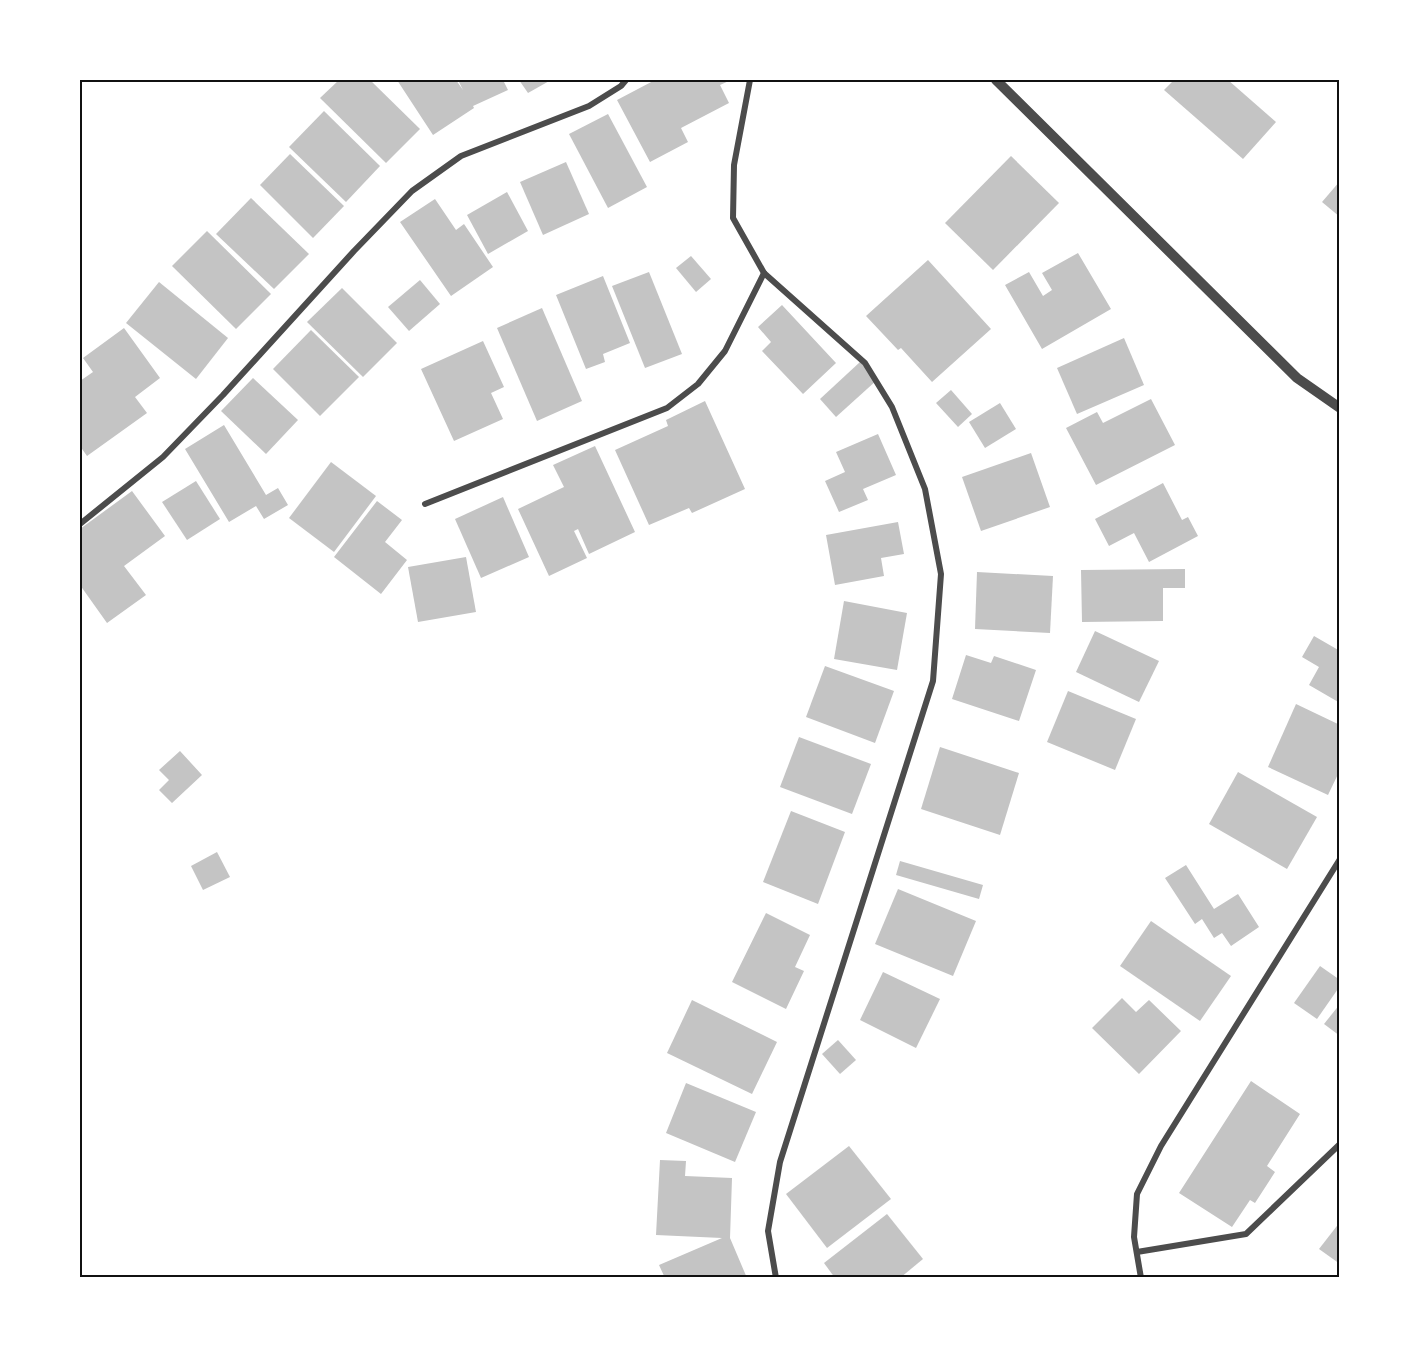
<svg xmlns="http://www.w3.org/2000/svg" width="1419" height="1357" viewBox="0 0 1419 1357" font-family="Helvetica,sans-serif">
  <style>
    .building { fill: #c4c4c4 }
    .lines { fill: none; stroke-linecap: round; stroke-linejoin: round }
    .minor { stroke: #4c4c4c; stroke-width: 6 }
    .tertiary { stroke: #4c4c4c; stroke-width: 10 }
    .neatline { fill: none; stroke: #111; stroke-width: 2 }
  </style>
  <rect width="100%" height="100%" fill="#fff"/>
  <!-- building -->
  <g class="building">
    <path d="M339 80H370L420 129 386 163 320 98Z"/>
    <path d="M397 80H456L463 90 458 80H503L508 90 473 106 474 108 433 135Z"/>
    <path d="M519 80H551L528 93Z"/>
    <path d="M655 80H731L720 85 729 103 681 128 688 142 650 162 617 100Z"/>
    <path d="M1174 80H1228L1276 122 1243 159 1164 90Z"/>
    <path d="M324 111 380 166 346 202 289 147Z"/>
    <path d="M608 114 647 187 608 208 569 134Z"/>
    <path d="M290 154 344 206 313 238 260 185Z"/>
    <path d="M1011 156 1059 203 993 270 945 223Z"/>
    <path d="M566 162 589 214 543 235 520 182Z"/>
    <path d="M1340 181V217L1322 202Z"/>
    <path d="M507 192 528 231 488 254 467 215Z"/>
    <path d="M251 198 309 254 274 289 216 234Z"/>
    <path d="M435 199 456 230 464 224 493 267 451 296 400 222Z"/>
    <path d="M207 231 271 294 236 329 172 266Z"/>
    <path d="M1078 253 1111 309 1042 349 1005 285 1029 272 1043 296 1052 290 1042 273Z"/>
    <path d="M691 256 711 279 696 292 676 268Z"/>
    <path d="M928 260 991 329 932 382 901 348 898 350 866 316Z"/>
    <path d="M649 272 682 354 645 368 612 286Z"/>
    <path d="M603 276 630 343 603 354 605 362 586 369 556 295Z"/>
    <path d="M420 280 440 304 409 331 388 307Z"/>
    <path d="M159 282 228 338 196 379 126 323Z"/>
    <path d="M342 288 397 343 363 377 307 322Z"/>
    <path d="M782 305 836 363 803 394 762 351 771 342 758 327Z"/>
    <path d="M542 308 582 401 537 421 497 328Z"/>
    <path d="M124 328 160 378 135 397 147 413 87 456 80 446V381L93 372 83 358Z"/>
    <path d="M311 330 359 377 320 416 273 369Z"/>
    <path d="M1124 338 1144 385 1077 414 1057 368Z"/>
    <path d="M483 341 504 387 491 393 503 419 454 441 421 369Z"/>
    <path d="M860 362 877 380 836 417 820 399Z"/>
    <path d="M253 378 298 420 266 454 221 411Z"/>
    <path d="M951 390 972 414 958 427 936 403Z"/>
    <path d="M1151 399 1175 445 1096 485 1066 428 1097 412 1103 423Z"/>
    <path d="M705 401 745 489 692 513 689 508 649 525 615 450 668 426 666 420Z"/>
    <path d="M1000 403 1016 429 985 448 969 422Z"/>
    <path d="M224 425 266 495 278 488 288 505 264 519 256 506 229 522 185 449Z"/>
    <path d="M878 434 896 475 863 489 868 500 839 512 825 481 845 472 836 452Z"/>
    <path d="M595 446 635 532 589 554 578 529 574 531 587 558 549 576 518 509 564 487 553 465Z"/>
    <path d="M1031 453 1050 507 981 531 962 477Z"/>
    <path d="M331 462 376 496 334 552 289 518Z"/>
    <path d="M196 481 220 519 187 540 162 502Z"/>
    <path d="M1163 483 1182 520 1188 517 1198 536 1149 562 1134 533 1109 546 1095 519Z"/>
    <path d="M132 491 165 536 124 566 146 595 107 623 80 585V529Z"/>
    <path d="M503 497 529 557 481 578 455 519Z"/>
    <path d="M377 501 402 520 385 542 407 560 381 594 334 557Z"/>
    <path d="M898 522 904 554 881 558 884 576 835 585 826 535Z"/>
    <path d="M466 557 476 612 418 622 408 567Z"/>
    <path d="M1185 569V588H1163V621L1082 622 1081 570Z"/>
    <path d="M977 572 1053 576 1050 633 975 629Z"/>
    <path d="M844 601 907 613 897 670 834 659Z"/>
    <path d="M1095 631 1159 661 1139 702 1076 672Z"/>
    <path d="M1314 636 1340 651V703L1309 685 1319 667 1302 657Z"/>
    <path d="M966 655 991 663 994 656 1036 670 1019 721 952 699Z"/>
    <path d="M825 666 894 691 875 743 806 717Z"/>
    <path d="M1068 691 1136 719 1115 770 1047 742Z"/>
    <path d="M1296 704 1340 725V770L1328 795 1268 767Z"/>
    <path d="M799 737 871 764 852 814 780 787Z"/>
    <path d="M940 747 1019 773 1000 835 921 809Z"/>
    <path d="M180 751 202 775 172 803 159 790 169 780 159 770Z"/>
    <path d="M1238 772 1317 817 1287 869 1209 824Z"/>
    <path d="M791 811 845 832 818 904 763 882Z"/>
    <path d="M217 852 230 877 203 890 191 866Z"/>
    <path d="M900 861 983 885 979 899 896 875Z"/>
    <path d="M1186 865 1214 909 1238 894 1259 927 1231 946 1222 933 1214 938 1202 919 1195 924 1165 878Z"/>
    <path d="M898 889 976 921 953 976 875 944Z"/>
    <path d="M766 913 810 935 795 967 804 971 786 1009 732 982Z"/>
    <path d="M1151 921 1231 976 1200 1021 1120 966Z"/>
    <path d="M1320 966 1340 980V986L1317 1019 1294 1003Z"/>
    <path d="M883 972 940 999 916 1048 860 1020Z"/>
    <path d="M1122 998 1136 1012 1149 1000 1181 1031 1139 1074 1092 1028Z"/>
    <path d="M692 1000 777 1042 752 1094 667 1053Z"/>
    <path d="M1340 1004V1036L1324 1024Z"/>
    <path d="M838 1040 856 1060 840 1074 822 1054Z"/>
    <path d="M1251 1081 1300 1114 1267 1166 1275 1172 1255 1203 1250 1200 1232 1227 1179 1193Z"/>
    <path d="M686 1083 756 1112 735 1162 666 1133Z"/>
    <path d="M849 1146 891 1199 827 1248 786 1194Z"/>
    <path d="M660 1160 686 1161 685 1176 732 1178 730 1238 747 1278H665L659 1265 722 1238 656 1235Z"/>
    <path d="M887 1214 923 1259 900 1278H835L824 1263Z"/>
    <path d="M1340 1222V1264L1319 1249Z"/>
  </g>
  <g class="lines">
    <!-- minor -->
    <g class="minor">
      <path d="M750 80 734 165 733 218 764 273 865 363 892 407 925 489 941 574 933 681 780 1162 768 1231 776 1278"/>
      <path d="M425 504 667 408 698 384 725 351 764 273"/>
      <path d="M80 524 163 457 223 395 354 251 412 191 461 156 589 106 621 86 626 80"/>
      <path d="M1137 1252 1246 1234 1340 1144"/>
      <path d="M1141 1278 1134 1237 1137 1194 1161 1146 1340 859"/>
    </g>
    <!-- tertiary -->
    <path class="tertiary" d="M996 80 1297 378 1340 408"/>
  </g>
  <!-- border -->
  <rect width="1419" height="1357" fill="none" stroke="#ffffff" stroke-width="162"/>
  <rect x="81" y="81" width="1257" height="1195" class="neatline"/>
</svg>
